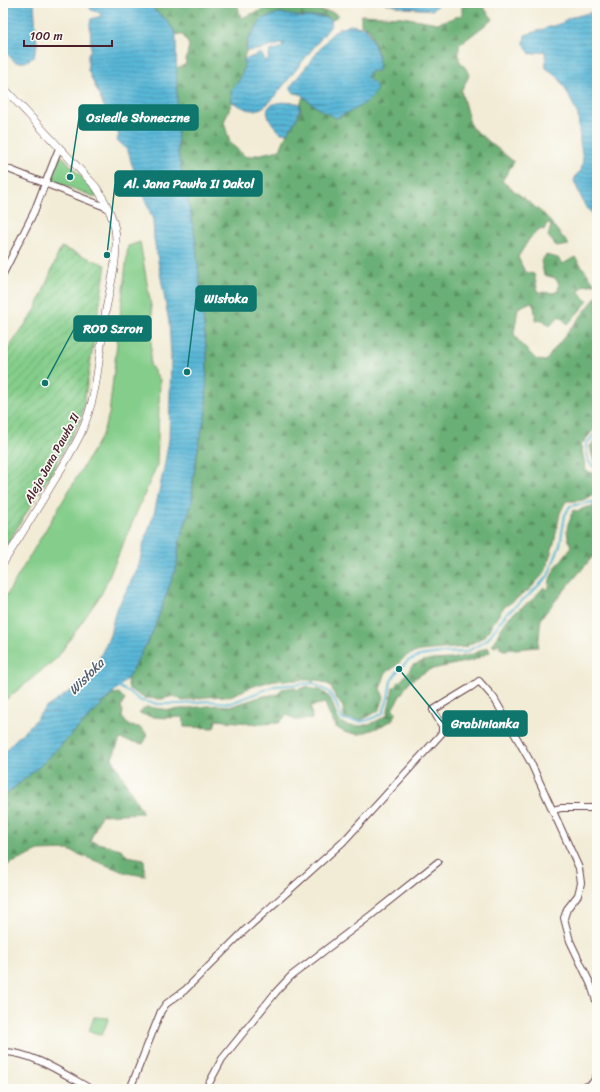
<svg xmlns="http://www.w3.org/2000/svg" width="600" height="1092" viewBox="0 0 600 1092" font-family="Sriracha,sans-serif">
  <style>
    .green { fill: #84cd8a; stroke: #67765a }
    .forest { fill: url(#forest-firs); stroke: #5a6850 }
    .garden { fill: url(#garden-furrows); stroke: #67765a }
    .water { fill: url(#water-rules); stroke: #526b82 }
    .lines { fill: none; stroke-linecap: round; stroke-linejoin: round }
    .stream { stroke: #59b7d8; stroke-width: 2 }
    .minor-casing { stroke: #633e45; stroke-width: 8 }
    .tertiary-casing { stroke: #633e45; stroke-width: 8 }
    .minor { stroke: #fff; stroke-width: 6 }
    .tertiary { stroke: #fff; stroke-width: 7 }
    .labels { text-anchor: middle; stroke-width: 3.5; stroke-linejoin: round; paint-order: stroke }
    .street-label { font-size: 12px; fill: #4a1f2b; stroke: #fdfcf7 }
    .water-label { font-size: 13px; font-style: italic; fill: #505c70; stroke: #fdfcf7 }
    .leader { fill: none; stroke: #0f766e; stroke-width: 1.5 }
    .callout-dot { fill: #0f766e; stroke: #fdfcf7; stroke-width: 1.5 }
    .callout { fill: #0f766e; stroke: #0f766e; stroke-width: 1.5 }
    .callout-label { font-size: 13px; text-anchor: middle; font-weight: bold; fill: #fff }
  </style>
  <defs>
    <pattern id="forest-firs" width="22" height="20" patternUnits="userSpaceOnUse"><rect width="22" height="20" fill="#6bb076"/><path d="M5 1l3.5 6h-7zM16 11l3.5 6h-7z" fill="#5a8f61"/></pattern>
    <pattern id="garden-furrows" width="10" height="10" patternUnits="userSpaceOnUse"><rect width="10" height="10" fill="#84cd8a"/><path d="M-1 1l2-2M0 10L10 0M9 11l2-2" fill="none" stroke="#6ea671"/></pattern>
    <pattern id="water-rules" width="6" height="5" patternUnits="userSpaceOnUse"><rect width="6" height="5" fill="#59b7d8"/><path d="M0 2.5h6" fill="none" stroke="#4c94af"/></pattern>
  </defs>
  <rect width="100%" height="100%" fill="#fdfcf7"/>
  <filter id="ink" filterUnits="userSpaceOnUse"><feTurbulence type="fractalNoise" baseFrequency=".025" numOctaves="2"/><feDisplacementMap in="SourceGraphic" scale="8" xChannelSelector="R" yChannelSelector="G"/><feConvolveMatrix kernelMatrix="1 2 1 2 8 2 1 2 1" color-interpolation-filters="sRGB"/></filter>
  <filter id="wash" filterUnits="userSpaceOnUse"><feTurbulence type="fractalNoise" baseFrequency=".012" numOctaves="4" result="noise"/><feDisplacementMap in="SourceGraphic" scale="16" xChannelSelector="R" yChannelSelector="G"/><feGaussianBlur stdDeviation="0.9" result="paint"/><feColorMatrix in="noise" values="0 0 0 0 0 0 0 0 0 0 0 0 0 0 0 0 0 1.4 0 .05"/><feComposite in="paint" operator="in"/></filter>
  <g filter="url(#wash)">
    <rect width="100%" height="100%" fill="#f2ecd6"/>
    <!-- green -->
    <g class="green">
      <path d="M60 156H62L90 186 97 196 96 197H95L53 181 51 179Z"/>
      <path d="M140 242 153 318 150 365 160 380 157 465 102 593 57 658 3 702V601L102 435 109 414 128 246Z"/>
      <path d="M94 1017 109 1018 102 1035 89 1031Z"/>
    </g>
    <!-- forest -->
    <g class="forest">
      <path d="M149 3H237L241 18 267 8 279 6 332 12 339 15 332 20 321 16 302 17 279 13 262 19 248 39 244 60 245 68 238 83 231 91 232 102 224 122 230 143 246 157 280 150 287 133 293 125 301 110 300 104 303 97 319 109 336 118 361 106 367 77 379 57 369 28 361 25V15L402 17 438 23 462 15V3H470L469 5 474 3H480L493 19 459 45V60L470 74 461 91 471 127 514 162 502 181 545 215 569 245 557 247 548 236 551 226 547 223 544 230 540 229 530 238 518 257 525 272 534 274 538 292 553 293 558 291 559 284 555 278 544 275 541 261 546 255 558 258 563 264 575 257 595 284 583 286 579 292 588 301 568 324 559 316 550 326 543 320 536 321 534 307 531 302 518 308 514 334 520 343 537 360 546 361 552 352 597 296V426L581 445 586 471 596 474 597 475V490C587 502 580 501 566 501L560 513 554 543 545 572 529 590 503 608 485 636 465 647 420 651 406 656 395 667 386 672 380 689 384 697 380 709 371 715 362 720 344 718 343 707 336 698 330 685 317 680H274L254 686 230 696 206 697 183 701 174 696 162 699 144 698 129 689 127 679 152 634 177 565 179 543 192 503 193 480 199 442 206 413 207 356 195 235 178 153 176 68 185 65 189 45 183 35 176 34 166 19 156 12Z"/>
      <path d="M597 438V464L594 462 590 446Z"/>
      <path d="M597 503V555H594L541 618 538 647 504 650 500 648V643L494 647 492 645 494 643 500 630 510 616 532 600 544 587 546 590 549 588C549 571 562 561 571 547 568 537 564 528 571 518V515L574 510 578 512C585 505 591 509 597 503Z"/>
      <path d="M488 647 490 652 474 660 428 670 409 682 392 709 397 713 391 721 377 728 360 734 346 733 336 727 329 714 325 703 311 706 312 719 295 720 287 715 279 723 259 724 216 720 214 728 184 727 183 717C169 718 153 719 139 713L146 707 171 710 217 705 232 706 263 696 279 694 282 689 295 687 296 690 308 686 314 690 317 688C319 690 323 691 325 693 339 703 330 727 355 726 368 726 376 722 387 715L393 688 404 677 413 665 427 660 451 659 473 654Z"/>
      <path d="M119 693 125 700 121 706 123 712 122 717 129 726 139 727 148 735 143 744 120 739 112 758 143 813 101 815 90 841 121 849 127 856 144 859 145 876 126 873 68 850 39 851 3 867V797L40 766 113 694Z"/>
    </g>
    <!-- garden -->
    <path class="garden" d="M61 247 106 265 83 409 80 421 54 468 3 551V356L36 309Z"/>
    <!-- water -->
    <g class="water">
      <path d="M3 3H34L37 45 34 57 25 62H15L9 56 3 46Z"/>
      <path d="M88 3H149L156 12 166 19 176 34 178 153 195 235 207 356 206 413 199 442 193 480 192 503 179 543 177 565 152 634 127 679 40 766 3 797V757L10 745 33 723 44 709 73 689 87 677 96 666 110 635 115 613 139 565 143 545 154 514 164 468 169 439 170 396 171 355 169 322 154 239 153 220 131 162C129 150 126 148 117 140L119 135 109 118 88 70V55L91 49 90 24 91 19 101 16 100 13 91 10Z"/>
      <path d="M385 3H438L437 6 433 10 405 8Z"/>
      <path d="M597 11V219L591 212 586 208 574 181 576 175 581 171 583 159 580 142 578 115 566 90 558 77 546 68 545 51 530 54 524 43 525 35 562 23 568 18Z"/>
      <path d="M279 13 302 17 321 16 332 20 330 27 271 101C255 115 250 111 232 102L231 91C239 82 245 72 244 60L261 53 266 61 268 60 270 51 280 48 285 43 258 50 246 51 248 39 262 19Z"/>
      <path d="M350 25 367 28 379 57 378 71H370L367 77 377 86C376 102 349 112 336 118L319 109 300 94 294 93 290 87 331 35 339 28H344Z"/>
      <path d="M297 103 300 104C301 114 293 125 287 133H281C275 128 258 109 274 104 280 101 290 103 297 103Z"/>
    </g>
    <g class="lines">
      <!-- stream -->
      <g class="stream">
        <path d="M597 432 586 444 588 461 597 470"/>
        <path d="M119 687 129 692 141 701 159 704H183L206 701 231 703 275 686 313 683 329 692 336 703 342 719C362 723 365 723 383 713L388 698 391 681 399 669 408 661 419 656 441 653 466 652 487 640 506 614 531 593 548 576 560 545 565 515 570 506 593 502 597 498"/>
      </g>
    </g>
  </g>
  <g filter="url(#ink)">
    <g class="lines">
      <!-- minor casing -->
      <g class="minor-casing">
        <g id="minor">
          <path d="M3 167 108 208"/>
          <path d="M3 274 34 212 59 148"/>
          <path d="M553 810 561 808H597"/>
          <path d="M3 1052C33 1052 65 1075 91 1089"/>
          <path d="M592 1084 597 1075"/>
          <path d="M130 1089 161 1011 166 1004 185 990 244 931 343 842 442 733V726L433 710 471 687 479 681 494 698 530 761 579 868 581 883 578 895 567 909 564 918 570 941 591 985 597 1004"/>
          <path d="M206 1089 222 1059 276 992 291 976 370 916 438 862"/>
          <path d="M580 1089 592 1084 597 1085"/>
        </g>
      </g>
      <!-- tertiary casing -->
      <g class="tertiary-casing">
        <path id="tertiary" d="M3 87 96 187C106 202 116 221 116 240 117 265 109 290 105 315 99 354 98 396 81 433 70 456 56 477 43 499 30 520 17 542 3 563"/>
      </g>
      <!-- minor -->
      <use href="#minor" class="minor"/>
      <!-- tertiary -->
      <use href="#tertiary" class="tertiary"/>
    </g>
  </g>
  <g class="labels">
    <!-- street labels -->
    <g class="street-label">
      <text transform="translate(52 458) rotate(-61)" y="4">Aleja Jana Pawła II</text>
    </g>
    <!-- water labels -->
    <g class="water-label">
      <text transform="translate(86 676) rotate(-46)" y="5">Wisłoka</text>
    </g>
  </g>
  <!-- callouts -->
  <path class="leader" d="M70 177L79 118M107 255L115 184M187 372L196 299M45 383L74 329M399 669L443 723"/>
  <g class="callout-dot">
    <circle cx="70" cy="177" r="4"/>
    <circle cx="107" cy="255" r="4"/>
    <circle cx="187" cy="372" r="4"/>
    <circle cx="45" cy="383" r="4"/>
    <circle cx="399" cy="669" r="4"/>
  </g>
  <g class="callout">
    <rect x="79" y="105" width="119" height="25" rx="4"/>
    <rect x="115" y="171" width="147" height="25" rx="4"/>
    <rect x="196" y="286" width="60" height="25" rx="4"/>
    <rect x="74" y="316" width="77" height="25" rx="4"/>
    <rect x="443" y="711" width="84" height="25" rx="4"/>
  </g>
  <g class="callout-label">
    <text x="138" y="122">Osiedle Słoneczne</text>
    <text x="189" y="188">Al. Jana Pawła II Dakol</text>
    <text x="226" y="303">Wisłoka</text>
    <text x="113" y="333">ROD Szron</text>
    <text x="485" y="728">Grabinianka</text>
  </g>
  <!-- margin -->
  <rect width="600" height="1092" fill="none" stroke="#fdfcf7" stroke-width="16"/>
  <!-- scale -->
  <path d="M24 40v6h88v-6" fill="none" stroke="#4a1f2b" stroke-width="2"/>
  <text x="30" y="40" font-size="12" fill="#4a1f2b" stroke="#fdfcf7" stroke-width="3" paint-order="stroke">100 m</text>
</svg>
